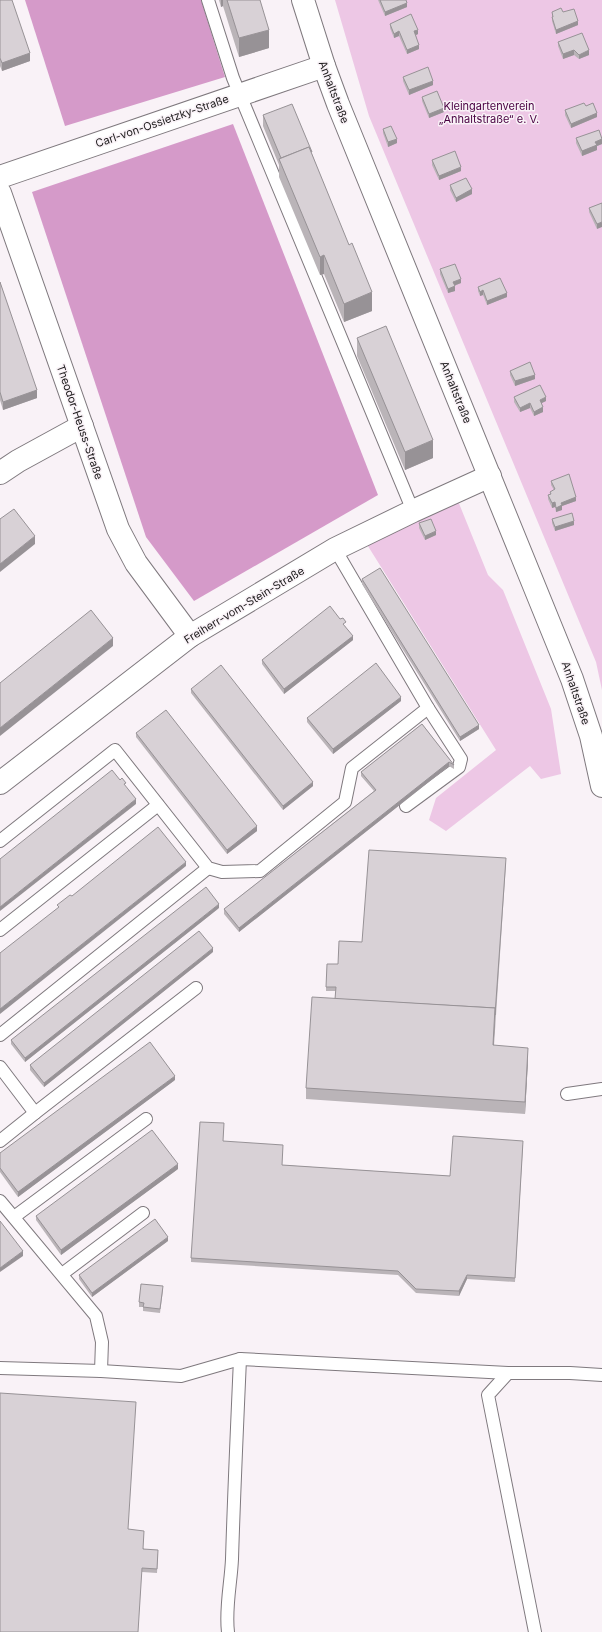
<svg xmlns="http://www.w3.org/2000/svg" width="602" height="1632" viewBox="0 0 602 1632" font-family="Inter,sans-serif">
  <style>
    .green { fill: #edc7e5 }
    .forest { fill: #d59ac9 }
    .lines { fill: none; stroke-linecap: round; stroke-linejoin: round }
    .service-casing { stroke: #7f797e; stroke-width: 14 }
    .minor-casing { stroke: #7f797e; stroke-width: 24 }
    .tertiary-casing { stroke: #7f797e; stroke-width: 24 }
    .service { stroke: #fff; stroke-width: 12 }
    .minor { stroke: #fff; stroke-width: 22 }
    .tertiary { stroke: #fff; stroke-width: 22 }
    .wall { fill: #bab4b8 }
    .shaded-wall { fill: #979296 }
    .building { fill: #d8d1d6; stroke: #979296 }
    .labels { text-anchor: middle; stroke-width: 3; stroke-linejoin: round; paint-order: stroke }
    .street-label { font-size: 11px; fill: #222021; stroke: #f9f2f7 }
    .park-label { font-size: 11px; fill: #490142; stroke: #f9f2f7 }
  </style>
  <rect width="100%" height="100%" fill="#f9f2f7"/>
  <!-- green -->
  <g class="green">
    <path d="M335 0H602V690L596 662 369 116Z"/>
    <path d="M458 501 488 575 503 590 551 709 561 774 541 779 530 766 446 831 429 820 436 798 496 750 366 543Z"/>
  </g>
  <!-- forest -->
  <g class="forest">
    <path d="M25 0H201L225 77 65 126Z"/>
    <path d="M233 124 378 495 194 601 146 537 32 192Z"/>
  </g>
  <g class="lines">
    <!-- service casing -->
    <g class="service-casing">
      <g id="service">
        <path d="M208 0 233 78 413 511"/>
        <path d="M335 549 428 708 461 759 459 767 406 806"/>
        <path d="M0 841 115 750 208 868 222 872 260 871 345 802 352 768 428 708"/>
        <path d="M0 930 158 805"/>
        <path d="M0 1035 208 868"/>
        <path d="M0 1067 35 1113 196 988"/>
        <path d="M567 1094 602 1089"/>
        <path d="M0 1141 35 1113"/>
        <path d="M0 1201 96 1316 102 1342 101 1371"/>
        <path d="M14 1217 146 1119"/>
        <path d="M62 1274 143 1213"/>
        <path d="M0 1368 101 1371 181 1376 240 1359 508 1373H570L602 1375"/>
        <path d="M508 1373 488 1395 535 1632"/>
        <path d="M228 1632C225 1608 231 1583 232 1559 234 1493 237 1426 240 1359"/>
      </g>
    </g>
    <!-- minor casing -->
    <g class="minor-casing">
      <g id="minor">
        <path d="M0 177 324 66"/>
        <path d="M0 193 118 529 136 563 190 636"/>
        <path d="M0 473 18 461 82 426"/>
        <path d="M0 783 190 636 335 549 413 511 490 476"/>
      </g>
    </g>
    <!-- tertiary casing -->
    <g class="tertiary-casing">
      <path id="tertiary" d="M303 0 324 66 338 104 572 679 591 736 602 786"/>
    </g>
    <!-- service -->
    <use href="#service" class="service"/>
    <!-- minor -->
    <use href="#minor" class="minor"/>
    <!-- tertiary -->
    <use href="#tertiary" class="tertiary"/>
  </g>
  <!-- wall -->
  <g class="wall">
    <path d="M0 0 30 61 2 71 0 66Z"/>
    <path d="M219 0H260L269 48 239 57 223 6 221 7Z"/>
    <path d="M378 0H406L407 7 385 16Z"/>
    <path d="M552 12H563L578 25 556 34 552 21Z"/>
    <path d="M390 24 418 34 416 35 419 49 407 54 399 36 394 38 390 28Z"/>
    <path d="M558 42 589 55 579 59 574 55 563 59 558 46Z"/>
    <path d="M403 77 433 85 409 95 403 81Z"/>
    <path d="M422 97 444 112 429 118 422 101Z"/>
    <path d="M586 106 597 117 571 128 565 115V110Z"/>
    <path d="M263 115 312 154 372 311 344 322 324 274 320 275 279 177V165L263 126Z"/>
    <path d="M383 129 397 143 388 147 383 133Z"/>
    <path d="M576 138H602V144L597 146V150L582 156 576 143Z"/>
    <path d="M432 160 461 171 439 180 432 165Z"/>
    <path d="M450 185 472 194 456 202 450 190Z"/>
    <path d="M602 203 597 229 589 212V208Z"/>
    <path d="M440 269 461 283 454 286 455 291 448 293 440 274Z"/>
    <path d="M0 282 37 398 3 410 0 400Z"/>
    <path d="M478 287 507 297 487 305 483 295 480 296 478 291Z"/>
    <path d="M357 338 433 458 405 470 357 356Z"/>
    <path d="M510 371 535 379 515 386 510 375Z"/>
    <path d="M514 397 546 401 541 403 543 412 534 416 530 408 520 412 514 402Z"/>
    <path d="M551 481 576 501 562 506V510L556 512 555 507 552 508 548 499V495L550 494V492L554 490 551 485Z"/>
    <path d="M552 519 574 525 555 531 552 523Z"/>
    <path d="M419 523 436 535 425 540 419 528Z"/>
    <path d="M362 579 479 729 460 741 362 584Z"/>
    <path d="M345 626 353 640 284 694 262 664V660Z"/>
    <path d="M191 689 313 786 283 810 191 693Z"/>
    <path d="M401 701 333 754 307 722V718Z"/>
    <path d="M422 724 454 765V769L449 766 239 932 224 914V909L374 791 361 776V772Z"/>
    <path d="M136 733 257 831 227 854 136 737Z"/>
    <path d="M506 863 494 1046 528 1060 525 1114 306 1099V1088L335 999 336 991H326V987L338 964 362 942Z"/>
    <path d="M219 908 25 1062 11 1044V1040Z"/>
    <path d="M213 952 44 1087 30 1070V1065Z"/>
    <path d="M175 1080 18 1197 0 1172V1153Z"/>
    <path d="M223 1141 282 1165 450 1176 523 1145 515 1282 467 1279 459 1296 416 1293 398 1275 191 1262V1258Z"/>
    <path d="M178 1169 61 1255 36 1220V1216Z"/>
    <path d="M168 1241 92 1297 79 1279V1275Z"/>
    <path d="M163 1290 160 1313 143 1311V1307H139V1302Z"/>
    <path d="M128 1529 144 1549 158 1554 157 1573 142 1572Z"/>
  </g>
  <!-- shaded-wall -->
  <g class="shaded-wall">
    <path d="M221 0H223V6L221 7Z"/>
    <path d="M407 3V7L385 16V12Z"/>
    <path d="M578 21V25L556 34V30Z"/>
    <path d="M269 30V48L239 57V38Z"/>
    <path d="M418 30V34L414 36V31Z"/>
    <path d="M399 31V36L394 38V34Z"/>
    <path d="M419 45V49L407 54V50Z"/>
    <path d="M574 50V55L563 59V54Z"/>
    <path d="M589 50V55L579 59V55Z"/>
    <path d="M30 53V61L2 71V63Z"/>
    <path d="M433 81V85L409 95V90Z"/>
    <path d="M444 108V112L429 118V114Z"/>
    <path d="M597 113V117L571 128V124Z"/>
    <path d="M397 139V143L388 147V142Z"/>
    <path d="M602 139V144L597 146V150L582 156V151L595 142Z"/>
    <path d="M461 167V171L439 180V176Z"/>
    <path d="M472 189V194L456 202V198Z"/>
    <path d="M602 222V227L597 229V224Z"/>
    <path d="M324 255V274L320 275V257Z"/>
    <path d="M461 279V283L453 286V282Z"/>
    <path d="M455 286V291L448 293V289Z"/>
    <path d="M483 290V295L480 296V292Z"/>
    <path d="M372 292V311L344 322V304Z"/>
    <path d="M507 293V297L487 305V301Z"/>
    <path d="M535 375V379L515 386V381Z"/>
    <path d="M37 390V398L3 410V402Z"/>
    <path d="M546 397V401L540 404V400Z"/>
    <path d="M530 403V408L520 412V408Z"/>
    <path d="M543 407V412L534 416V412Z"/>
    <path d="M433 440V458L405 470V452Z"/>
    <path d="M576 497V501L562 506V510L556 512V508L561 503Z"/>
    <path d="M555 502V507L552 508V503Z"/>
    <path d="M574 521V525L555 531V527Z"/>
    <path d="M436 531V535L425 540V536Z"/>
    <path d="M35 536V544L0 572V564Z"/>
    <path d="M353 636V640L284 694V689Z"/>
    <path d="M113 638V646L0 736V728Z"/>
    <path d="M401 697V701L333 754V749Z"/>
    <path d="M479 725V729L460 741V737Z"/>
    <path d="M449 762V766L239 932V928Z"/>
    <path d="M313 782V786L283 810V806Z"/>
    <path d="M136 799V804L0 911V907Z"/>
    <path d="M257 826V831L227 854V850Z"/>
    <path d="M186 862V866L0 1014V1009Z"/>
    <path d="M219 904V908L25 1062V1058Z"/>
    <path d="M213 948V952L44 1087V1083Z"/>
    <path d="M495 1008V1020L493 1057V1045Z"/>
    <path d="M528 1048V1060L525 1114V1102Z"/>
    <path d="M175 1076V1080L18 1197V1192Z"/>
    <path d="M178 1164V1169L61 1255V1250Z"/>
    <path d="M168 1237V1241L92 1297V1293Z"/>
    <path d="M23 1251V1256L0 1272V1268Z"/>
    <path d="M467 1275V1279L459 1296V1291Z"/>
  </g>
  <!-- building -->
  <g class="building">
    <path d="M0 0H12L30 53 2 63 0 58Z"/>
    <path d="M227 0H260L269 30 239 38Z"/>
    <path d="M380 0H406L407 3 385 12Z"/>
    <path d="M561 8 563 12 574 9 578 21 556 30 552 17H553L552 12Z"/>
    <path d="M411 14 418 30 414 31 419 45 407 50 399 31 394 34 390 24Z"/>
    <path d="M582 33 589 50 579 55 574 50 563 54 558 42Z"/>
    <path d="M428 67 433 81 409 90 403 77Z"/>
    <path d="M437 91 444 108 429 114 422 97Z"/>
    <path d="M584 103 586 106 593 103 597 113 571 124 565 110Z"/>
    <path d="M292 104 312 152H311L309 147 281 158 263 115Z"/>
    <path d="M391 126 397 139 388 142 383 129Z"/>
    <path d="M599 130 602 139 595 142 597 145 582 151 576 138Z"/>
    <path d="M309 147 349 245 352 243 372 292 344 304 324 255 320 257 279 159Z"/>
    <path d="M455 151 461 167 439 176 432 160Z"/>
    <path d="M466 178 472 189 456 198 450 185Z"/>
    <path d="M602 203V222L597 224 589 208Z"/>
    <path d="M455 264 461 279 453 282 455 286 448 289 440 269Z"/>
    <path d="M500 278 507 293 487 301 483 290 480 292 478 287Z"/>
    <path d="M0 282 37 390 3 402 0 392Z"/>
    <path d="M386 326 433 440 405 452 357 338Z"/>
    <path d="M530 362 535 375 515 381 510 371Z"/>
    <path d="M540 385 546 397 540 400 543 407 534 412 530 403 520 408 514 397Z"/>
    <path d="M569 474 576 497 561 503 562 505 556 508 555 502 552 503 548 495 551 494 550 492 555 489 551 481Z"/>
    <path d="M14 509 35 536 0 564V519Z"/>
    <path d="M572 513 574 521 555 527 552 519Z"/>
    <path d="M431 519 436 531 425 536 419 523Z"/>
    <path d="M380 568 479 725 460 737 362 579Z"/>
    <path d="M330 606 340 619 343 618 346 622 343 624 353 636 284 689 262 660Z"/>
    <path d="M91 610 113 638 0 728V683Z"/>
    <path d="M376 663 401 697 333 749 307 718Z"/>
    <path d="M221 665 313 782 283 806 191 689Z"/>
    <path d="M166 710 257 826 227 850 136 733Z"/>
    <path d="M422 724 454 765 449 762 239 928 224 909 376 790 361 772Z"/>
    <path d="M112 770 120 780 122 778 126 783 124 784 136 799 0 907V859Z"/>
    <path d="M158 827 186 862 0 1009V953L59 907 57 905 70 895 72 896Z"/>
    <path d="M369 850 506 858 495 1015V1008L335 999 336 987H326L327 964H338L339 941 362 942Z"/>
    <path d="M206 887 219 904 25 1058 11 1040Z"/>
    <path d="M199 931 213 948 44 1083 30 1065Z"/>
    <path d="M312 997 495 1008 493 1045 528 1048 525 1102 306 1088Z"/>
    <path d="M150 1042 175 1076 18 1192 0 1168V1153Z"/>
    <path d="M200 1122 224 1123 223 1141 283 1145 282 1165 450 1176 453 1136 523 1141 515 1278 467 1275 459 1291 416 1289 398 1271 191 1258Z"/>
    <path d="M152 1130 178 1164 61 1250 36 1216Z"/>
    <path d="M155 1219 168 1237 92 1293 79 1275Z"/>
    <path d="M0 1221 23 1251 0 1268Z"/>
    <path d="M141 1284 163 1286 160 1309 143 1307 144 1303 139 1302Z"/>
    <path d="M0 1393 136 1402 128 1529 144 1531 143 1549 158 1550 157 1569 142 1568 138 1632H0Z"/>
  </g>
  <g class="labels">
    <!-- street labels -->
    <g class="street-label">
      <text transform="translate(334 92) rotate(69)" y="4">Anhaltstraße</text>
      <text transform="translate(162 121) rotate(-19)" y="4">Carl-von-Ossietzky-Straße</text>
      <text transform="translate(456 392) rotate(68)" y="4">Anhaltstraße</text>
      <text transform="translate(80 422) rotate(71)" y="4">Theodor-Heuss-Straße</text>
      <text transform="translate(244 605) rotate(-31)" y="4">Freiherr-vom-Stein-Straße</text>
      <text transform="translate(576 693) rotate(71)" y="4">Anhaltstraße</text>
    </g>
    <!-- park labels -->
    <g class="park-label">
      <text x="489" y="110">Kleingartenverein<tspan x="489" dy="13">„Anhaltstraße“ e. V.</tspan></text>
    </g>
  </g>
</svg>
